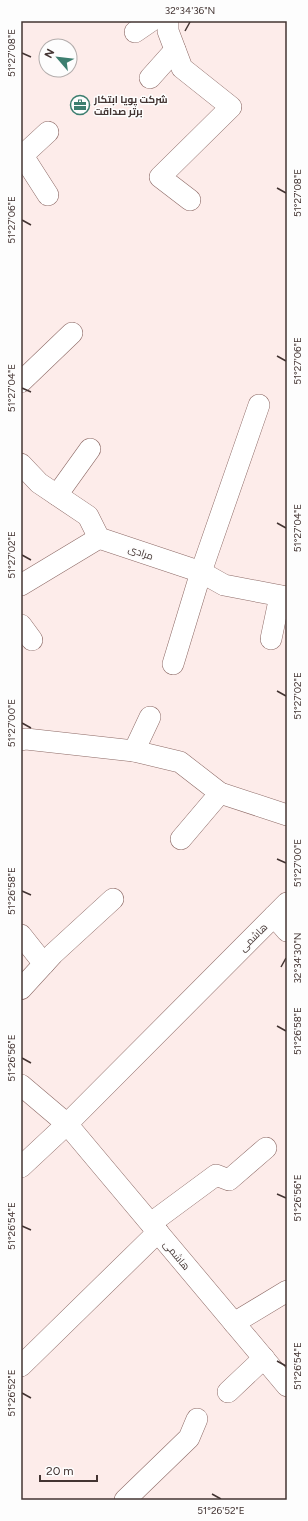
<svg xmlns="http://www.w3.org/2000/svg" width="308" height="1521" viewBox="0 0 308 1521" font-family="Figtree,Cairo,sans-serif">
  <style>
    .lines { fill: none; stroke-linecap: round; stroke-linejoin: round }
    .minor-casing { stroke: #8d6a66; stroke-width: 22 }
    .minor { stroke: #fff; stroke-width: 21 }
    .ticks { fill: none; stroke: #433432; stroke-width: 1.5 }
    .labels { text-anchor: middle; stroke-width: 3; stroke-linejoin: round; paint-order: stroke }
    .poi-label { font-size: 10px; font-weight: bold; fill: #433432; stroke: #fdfdfd; text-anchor: start }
    .street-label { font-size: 10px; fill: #433432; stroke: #fdfdfd }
    .neatline { fill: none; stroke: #433432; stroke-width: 1.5 }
    .ticks-label { font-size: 10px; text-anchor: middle; fill: #433432 }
  </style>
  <rect width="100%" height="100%" fill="#fdecea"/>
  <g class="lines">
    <!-- minor casing -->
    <g class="minor-casing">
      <g id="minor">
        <path d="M168 21V31L182 68 231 107 160 177 190 200"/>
        <path d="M135 32 151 21"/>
        <path d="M150 78 175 50"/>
        <path d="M23 156 48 195"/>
        <path d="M21 157 48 132"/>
        <path d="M21 382 72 333"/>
        <path d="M21 464 39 483 88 516 99 538 201 572 224 585 287 597"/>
        <path d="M57 495 90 449"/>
        <path d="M21 585 99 538"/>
        <path d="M21 625 32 640"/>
        <path d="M271 639 280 596"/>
        <path d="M173 664 201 572 259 405"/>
        <path d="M21 740 26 739 134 751 180 762 220 793 287 815"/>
        <path d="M134 751 150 717"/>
        <path d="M181 839 220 793"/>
        <path d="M274 916 287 931"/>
        <path d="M21 935 44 964"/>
        <path d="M21 989 53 954 113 899"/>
        <path d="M21 1085 67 1124 287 1386"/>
        <path d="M21 1167 67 1124 287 903"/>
        <path d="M151 1223 216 1175 229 1180 266 1148"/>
        <path d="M234 1323 287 1291"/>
        <path d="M21 1366 158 1232"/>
        <path d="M228 1392 264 1358"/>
        <path d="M125 1500 189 1438 197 1419"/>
      </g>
    </g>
    <!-- minor -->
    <use href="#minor" class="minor"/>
  </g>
  <!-- ticks -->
  <path class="ticks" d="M185 31 190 22M22 53 31 57M277 188 286 193M22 220 31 225M277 356 286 361M22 388 31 392M277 523 286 528M22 555 31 560M277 691 286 696M22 723 31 728M277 859 286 863M22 891 31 895M281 967 286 958M277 1026 286 1031M22 1058 31 1063M277 1194 286 1198M22 1226 31 1230M277 1361 286 1366M22 1393 31 1398M212 1494 221 1499"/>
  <!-- icons -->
  <defs>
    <g id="office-ring" transform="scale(1)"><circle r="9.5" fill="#fdfdfd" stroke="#3c7e6f" stroke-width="1.5"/><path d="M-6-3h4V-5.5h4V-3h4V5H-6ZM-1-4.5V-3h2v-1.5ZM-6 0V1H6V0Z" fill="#3c7e6f"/></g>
  </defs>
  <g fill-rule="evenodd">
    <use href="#office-ring" x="80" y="105"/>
  </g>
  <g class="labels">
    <!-- poi labels -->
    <g class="poi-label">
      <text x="94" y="103">شرکت پویا ابتکار<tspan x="94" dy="12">برتر صداقت</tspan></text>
    </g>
    <!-- street labels -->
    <g class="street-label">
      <text transform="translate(141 552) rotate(19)" y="4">مرادی</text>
      <text transform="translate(253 937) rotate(-45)" y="4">هاشمی</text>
      <text transform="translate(177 1255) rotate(50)" y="4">هاشمی</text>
    </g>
  </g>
  <!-- border -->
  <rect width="308" height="1521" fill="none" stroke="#fdfdfd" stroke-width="44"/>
  <!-- north arrow -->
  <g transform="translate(58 58) rotate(298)"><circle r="19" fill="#fdfdfd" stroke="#b3adac"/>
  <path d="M0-3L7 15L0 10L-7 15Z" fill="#3c7e6f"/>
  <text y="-6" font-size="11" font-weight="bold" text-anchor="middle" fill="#433432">N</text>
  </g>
  <!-- scale -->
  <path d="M40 1475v6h57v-6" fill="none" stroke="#433432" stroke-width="2"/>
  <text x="46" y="1475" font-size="12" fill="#433432" stroke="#fdfdfd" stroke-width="3" paint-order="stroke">20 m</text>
  <rect x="22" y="22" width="264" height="1477" class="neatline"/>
  <g class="ticks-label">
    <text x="190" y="14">32°34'36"N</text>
    <text transform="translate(11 53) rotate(-90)" y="4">51°27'08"E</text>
    <text transform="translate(297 193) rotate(-90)" y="4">51°27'08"E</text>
    <text transform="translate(11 220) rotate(-90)" y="4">51°27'06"E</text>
    <text transform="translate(297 361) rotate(-90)" y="4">51°27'06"E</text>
    <text transform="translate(11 388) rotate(-90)" y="4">51°27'04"E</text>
    <text transform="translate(297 528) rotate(-90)" y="4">51°27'04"E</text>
    <text transform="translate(11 555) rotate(-90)" y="4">51°27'02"E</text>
    <text transform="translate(297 696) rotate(-90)" y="4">51°27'02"E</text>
    <text transform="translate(11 723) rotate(-90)" y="4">51°27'00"E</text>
    <text transform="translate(297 863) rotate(-90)" y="4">51°27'00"E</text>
    <text transform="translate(11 891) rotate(-90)" y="4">51°26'58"E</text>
    <text transform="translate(297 958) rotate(-90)" y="4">32°34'30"N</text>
    <text transform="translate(297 1031) rotate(-90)" y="4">51°26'58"E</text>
    <text transform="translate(11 1058) rotate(-90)" y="4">51°26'56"E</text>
    <text transform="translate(297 1198) rotate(-90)" y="4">51°26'56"E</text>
    <text transform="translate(11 1226) rotate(-90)" y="4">51°26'54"E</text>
    <text transform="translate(297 1366) rotate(-90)" y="4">51°26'54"E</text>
    <text transform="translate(11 1393) rotate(-90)" y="4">51°26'52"E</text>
    <text x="221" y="1514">51°26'52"E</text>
  </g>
</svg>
